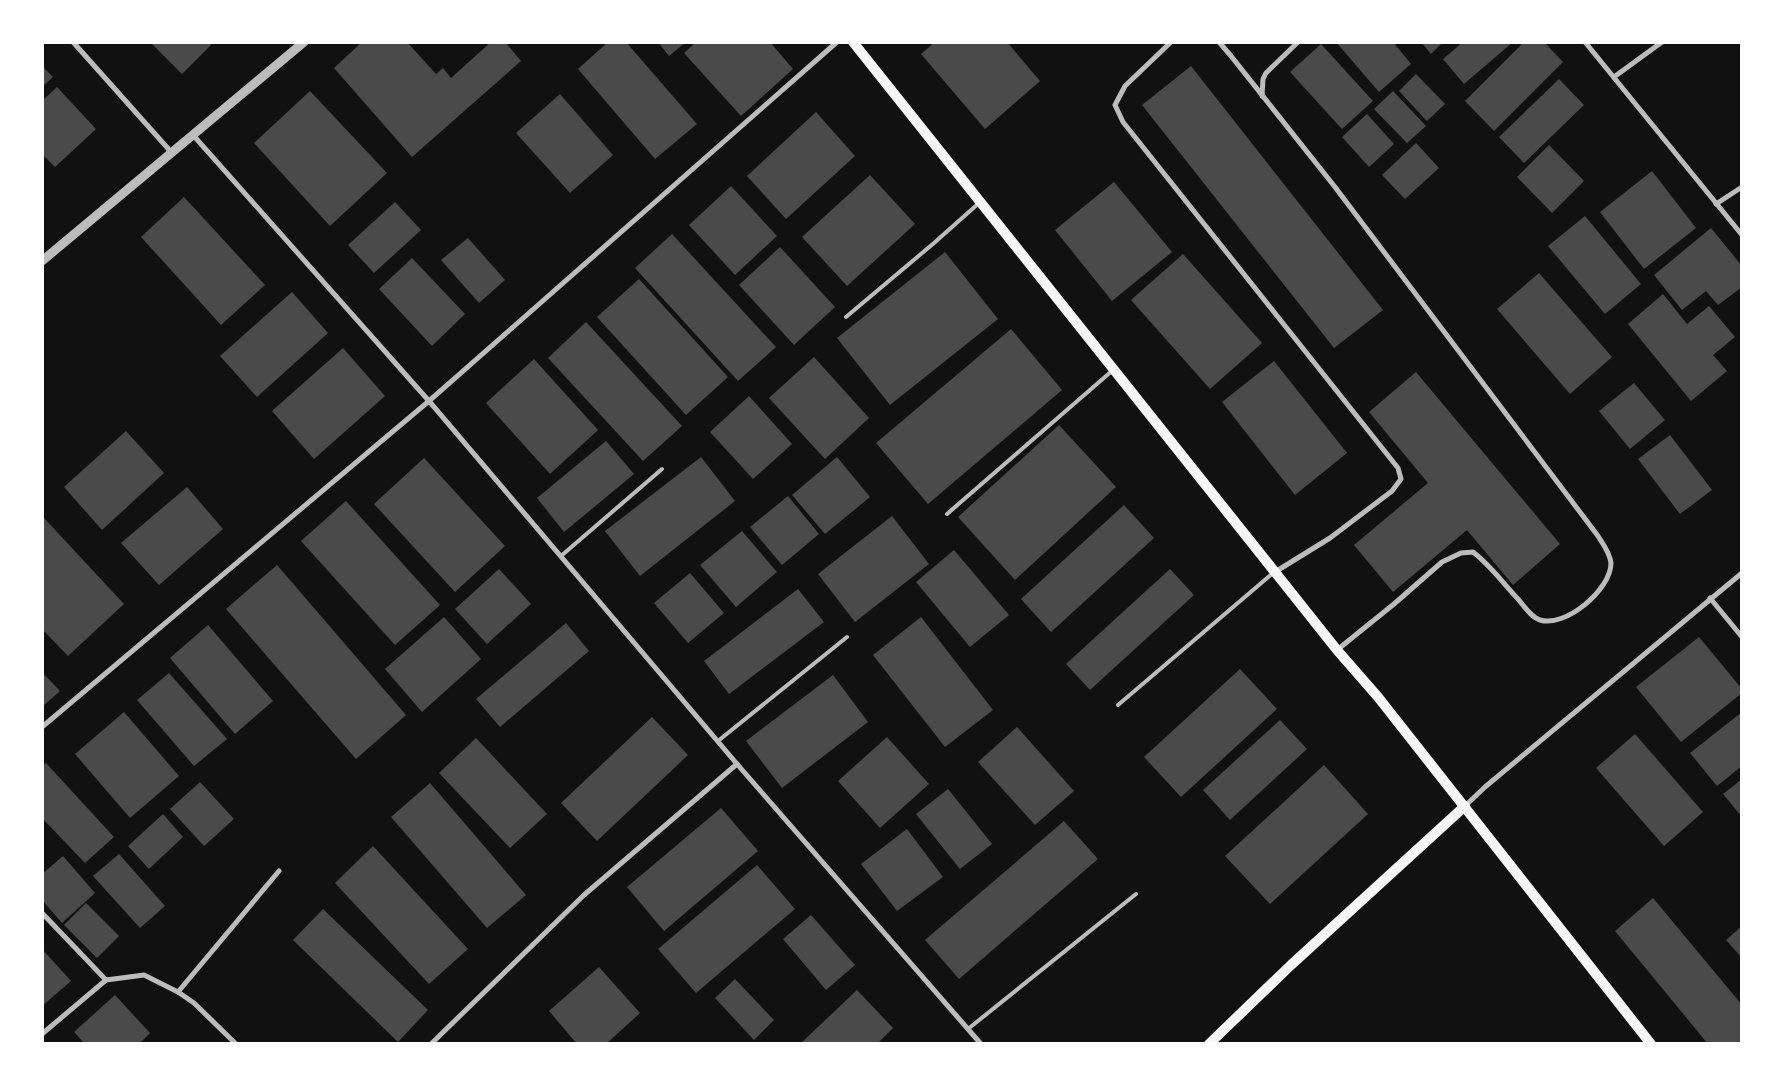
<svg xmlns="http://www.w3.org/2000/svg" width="1784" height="1086" viewBox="0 0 1784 1086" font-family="Ubuntu,sans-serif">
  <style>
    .building { fill: #4a4a4a }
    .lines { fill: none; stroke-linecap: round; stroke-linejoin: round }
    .service { stroke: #bcbcbc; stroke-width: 4 }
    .minor { stroke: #bcbcbc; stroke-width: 5 }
    .tertiary { stroke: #bcbcbc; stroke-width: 9 }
    .secondary { stroke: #f5f5f5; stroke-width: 10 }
  </style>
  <rect width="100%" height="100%" fill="#111"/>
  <!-- building -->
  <g class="building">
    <path d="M150 42H209L211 45 182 74Z"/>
    <path d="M362 42H407L436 74 443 68 451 78 491 42H505L521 61 412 157 334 68Z"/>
    <path d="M608 42H626L697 124 655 159 578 69Z"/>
    <path d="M658 42H686L669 56Z"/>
    <path d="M696 42H770L793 69 741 116 684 53Z"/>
    <path d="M935 42H1007L1040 81 985 129 921 54Z"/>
    <path d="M1336 42H1393L1411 64 1379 92Z"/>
    <path d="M1421 42H1443L1431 54Z"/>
    <path d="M1463 42H1513L1464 84 1443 59Z"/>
    <path d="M1524 42H1544L1563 62 1494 131 1465 101Z"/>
    <path d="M1321 44 1373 101 1342 129 1290 72Z"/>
    <path d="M42 66 53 77 42 87Z"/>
    <path d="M1191 66 1383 310 1334 348 1142 105Z"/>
    <path d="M1416 74 1445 104 1427 121 1399 91Z"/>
    <path d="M1559 79 1584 105 1524 163 1499 137Z"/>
    <path d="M57 87 96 129 55 167 42 154V101Z"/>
    <path d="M310 91 387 173 330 226 254 143Z"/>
    <path d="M1393 91 1426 126 1407 143 1374 109Z"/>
    <path d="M560 94 613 155 570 193 516 133Z"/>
    <path d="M816 112 855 156 786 219 747 176Z"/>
    <path d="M1367 114 1394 144 1369 167 1342 137Z"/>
    <path d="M1416 143 1439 168 1405 199 1382 175Z"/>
    <path d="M1549 145 1584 181 1552 213 1517 177Z"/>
    <path d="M1652 171 1696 228 1644 269 1600 212Z"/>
    <path d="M870 175 915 224 847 286 802 237Z"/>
    <path d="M1114 182 1172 252 1112 301 1055 230Z"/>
    <path d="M731 186 777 236 735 275 689 225Z"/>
    <path d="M184 197 265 285 221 325 141 237Z"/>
    <path d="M395 202 421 230 374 273 348 245Z"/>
    <path d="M1585 216 1641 284 1605 314 1548 246Z"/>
    <path d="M1711 228 1742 266V287L1718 305 1706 291 1682 310 1654 275Z"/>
    <path d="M672 234 776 347 738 381 635 268Z"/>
    <path d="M468 238 505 280 479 303 441 260Z"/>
    <path d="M780 247 835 307 794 345 739 285Z"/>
    <path d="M945 252 998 319 890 405 837 338Z"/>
    <path d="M1183 254 1262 343 1210 389 1131 300Z"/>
    <path d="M412 258 465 314 432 346 379 289Z"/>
    <path d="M1539 273 1612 357 1570 394 1497 309Z"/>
    <path d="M639 279 728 377 686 415 597 317Z"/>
    <path d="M292 292 328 333 257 397 220 356Z"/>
    <path d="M1663 294 1687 324 1709 306 1735 337 1713 355 1727 371 1691 401 1628 324Z"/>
    <path d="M586 322 682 426 643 461 548 358Z"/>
    <path d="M1011 329 1062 390 928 504 876 443Z"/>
    <path d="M343 348 385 396 314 459 272 411Z"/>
    <path d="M814 357 869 418 825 459 769 398Z"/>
    <path d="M534 359 598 430 550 474 486 403Z"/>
    <path d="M1274 361 1347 453 1295 495 1222 402Z"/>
    <path d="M1416 372 1560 544 1513 585 1467 530 1393 592 1354 545 1428 483 1369 412Z"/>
    <path d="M1634 383 1665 420 1630 449 1599 411Z"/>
    <path d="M749 396 792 444 753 479 710 432Z"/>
    <path d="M1059 425 1116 487 1015 580 958 517Z"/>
    <path d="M126 431 164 473 102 530 64 487Z"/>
    <path d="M1670 435 1712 490 1680 514 1638 459Z"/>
    <path d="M606 441 634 474 564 532 537 498Z"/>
    <path d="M701 457 735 501 640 576 605 531Z"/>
    <path d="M837 457 870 497 825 534 792 495Z"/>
    <path d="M424 458 505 546 455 592 374 504Z"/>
    <path d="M187 487 223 529 159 585 121 543Z"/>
    <path d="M788 496 819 534 782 565 750 527Z"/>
    <path d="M346 501 440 605 395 645 301 541Z"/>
    <path d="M1124 505 1154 538 1051 632 1021 599Z"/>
    <path d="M892 516 929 564 855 622 818 574Z"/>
    <path d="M44 518 124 604 68 656 42 629Z"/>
    <path d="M742 531 777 572 736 607 700 565Z"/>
    <path d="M954 550 1009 615 970 647 916 582Z"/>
    <path d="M277 565 406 715 356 759 226 609Z"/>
    <path d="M499 569 531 604 487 644 455 609Z"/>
    <path d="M1170 569 1194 595 1090 690 1066 664Z"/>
    <path d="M690 573 724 613 688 643 654 603Z"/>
    <path d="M798 589 824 622 729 694 704 661Z"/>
    <path d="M444 617 481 659 422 712 385 669Z"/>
    <path d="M921 617 993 710 945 747 873 655Z"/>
    <path d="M566 623 589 651 500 727 476 699Z"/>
    <path d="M208 625 273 701 235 734 170 658Z"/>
    <path d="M1699 637 1742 689V693L1681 742 1636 687Z"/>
    <path d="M1240 669 1277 709 1181 797 1144 757Z"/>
    <path d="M42 672 60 691 42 707Z"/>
    <path d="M169 673 227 739 194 766 137 700Z"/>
    <path d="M833 675 868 722 782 788 746 741Z"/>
    <path d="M124 712 179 776 130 818 75 754Z"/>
    <path d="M1742 712V766L1717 786 1690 753Z"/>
    <path d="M652 717 688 755 597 841 561 803Z"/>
    <path d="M1280 720 1307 749 1230 820 1203 790Z"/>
    <path d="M1017 727 1074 791 1035 825 978 762Z"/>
    <path d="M1635 734 1703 812 1664 846 1596 768Z"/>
    <path d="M887 737 929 784 880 828 838 781Z"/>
    <path d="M476 738 547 814 510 848 439 773Z"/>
    <path d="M46 763 114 837 85 863 42 818V766Z"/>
    <path d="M1324 765 1368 814 1270 904 1225 856Z"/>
    <path d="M1742 779V817L1723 794Z"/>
    <path d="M200 782 234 819 204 846 170 809Z"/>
    <path d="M430 783 526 895 487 928 391 817Z"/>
    <path d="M948 789 992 844 960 869 916 814Z"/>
    <path d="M721 808 758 851 664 931 627 887Z"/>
    <path d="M163 814 183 837 149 869 128 846Z"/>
    <path d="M1064 821 1098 859 959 979 925 940Z"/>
    <path d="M907 829 943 877 897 911 861 864Z"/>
    <path d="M373 846 468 949 429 984 335 883Z"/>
    <path d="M119 854 165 906 140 928 93 876Z"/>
    <path d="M63 856 95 893 62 923 42 900V874Z"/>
    <path d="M757 865 795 909 696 993 658 949Z"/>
    <path d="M1653 898 1742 1005V1044H1708L1615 931Z"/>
    <path d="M86 903 119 936 97 958 64 925Z"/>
    <path d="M323 909 428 1010 398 1042 293 940Z"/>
    <path d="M811 915 855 965 826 990 783 939Z"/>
    <path d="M1742 926V958L1726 940Z"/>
    <path d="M42 949 71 981 42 1006Z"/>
    <path d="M599 967 640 1013 606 1044H577L549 1011Z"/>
    <path d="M735 979 774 1020 754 1040 715 998Z"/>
    <path d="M857 990 893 1028 877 1044H800Z"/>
    <path d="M115 995 150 1033 139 1044H85L74 1032Z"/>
  </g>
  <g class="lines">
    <!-- service -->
    <g class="service">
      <path d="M846 317 934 243 979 203"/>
      <path d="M947 514 1113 370"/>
      <path d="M561 556 662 469"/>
      <path d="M1118 705 1273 573"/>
      <path d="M718 741 847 637"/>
      <path d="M968 1029 1136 894"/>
    </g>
    <!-- minor -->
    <g class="minor">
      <path d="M73 42 172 153"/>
      <path d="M1171 42 1125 86 1115 105 1123 122 1398 468 1401 479 1392 491 1330 538 1275 572"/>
      <path d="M1219 42 1231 56 1335 187 1598 536C1603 544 1610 553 1611 563 1611 590 1565 628 1540 620 1531 617 1524 606 1518 599 1503 583 1490 565 1473 552L1461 553 1442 562 1394 604 1337 650"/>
      <path d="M1585 42 1742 235"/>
      <path d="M1614 77 1662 42"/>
      <path d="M1262 96 1263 79 1266 73 1298 42"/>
      <path d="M193 135 429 401 737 764 981 1044"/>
      <path d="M1716 204 1742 187"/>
      <path d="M1710 598 1742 637"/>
      <path d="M42 727 429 401 837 42"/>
      <path d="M1465 806 1485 787 1742 573"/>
      <path d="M42 913 106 980"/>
      <path d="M178 992 279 871"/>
      <path d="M42 1034 106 980 144 975 178 992 194 1003 236 1044"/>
      <path d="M431 1044 584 895 737 764"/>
    </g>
    <!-- tertiary -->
    <path class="tertiary" d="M42 261 304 42"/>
    <!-- secondary -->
    <g class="secondary">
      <path d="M853 42 1337 650 1378 697 1651 1044"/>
      <path d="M1209 1044 1291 965 1465 806"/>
    </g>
  </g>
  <!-- border -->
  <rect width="1784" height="1086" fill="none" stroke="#ffffff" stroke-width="88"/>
</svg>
